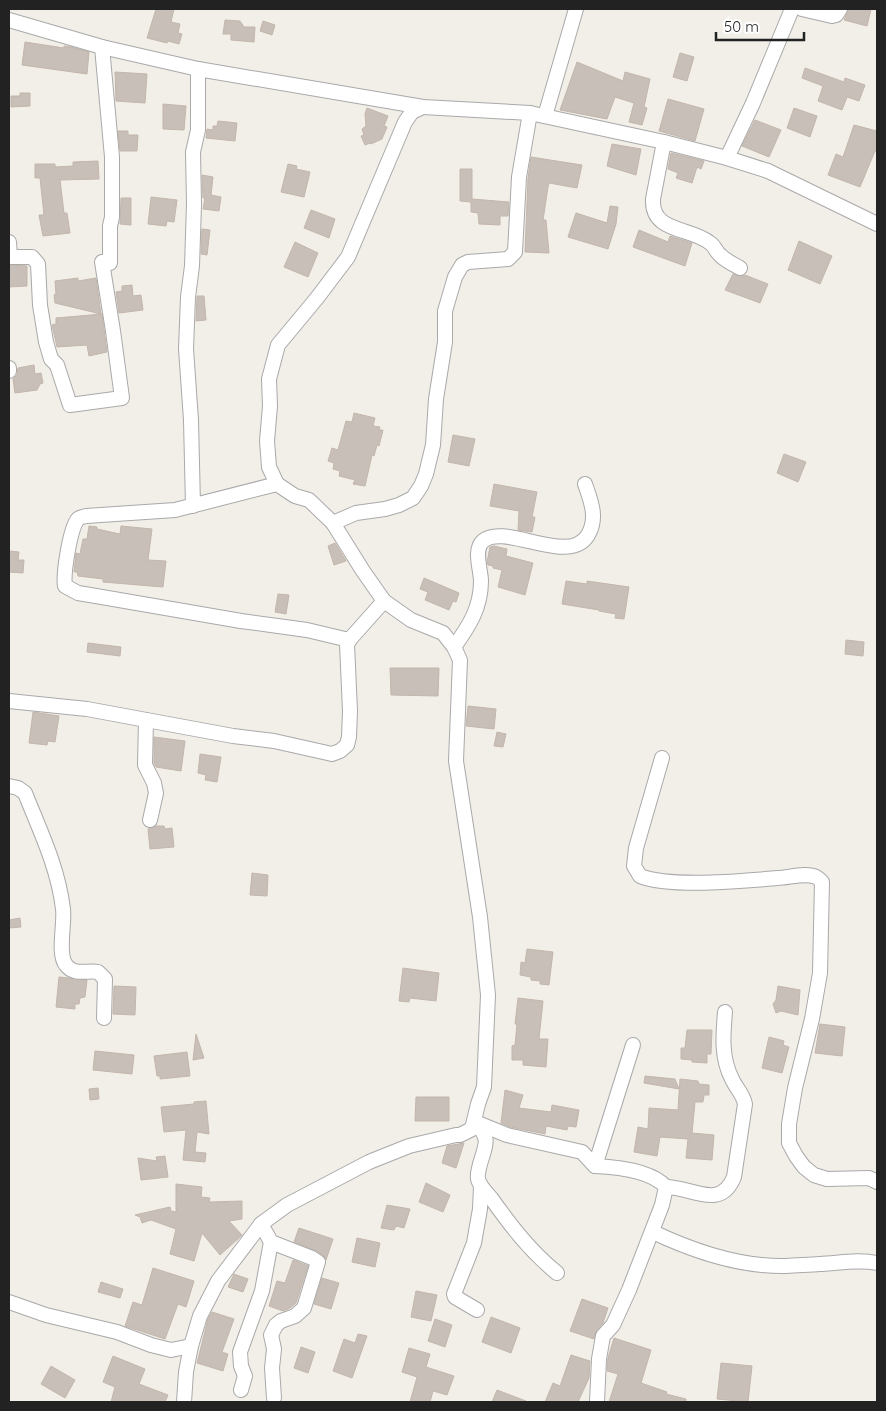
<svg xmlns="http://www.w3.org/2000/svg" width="886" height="1411" viewBox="0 0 886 1411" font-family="Quicksand,sans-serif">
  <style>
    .building { fill: #c7bfb8; stroke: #c4b6ab }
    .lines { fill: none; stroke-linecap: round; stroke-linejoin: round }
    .minor-casing { stroke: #a9a9a9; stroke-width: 16 }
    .minor { stroke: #fff; stroke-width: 14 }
  </style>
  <rect width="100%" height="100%" fill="#f2efe9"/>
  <!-- building -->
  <g class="building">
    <path d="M156 9H174L171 22 180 24 178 33 182 34 179 44 168 41 167 43 147 38Z"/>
    <path d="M849 9H871L867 26 844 20Z"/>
    <path d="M225 20 240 21 244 27H255L254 42 231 40V34H223Z"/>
    <path d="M263 21 275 25 272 35 260 31Z"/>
    <path d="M25 42 64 48V46L71 47 89 52 87 74 22 65Z"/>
    <path d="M680 53 694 57 687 81 673 77Z"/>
    <path d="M577 62 623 81 625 72 650 79 644 107 647 108 642 125 629 122 634 103 615 97 607 119 560 110Z"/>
    <path d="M805 68 844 82 845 78 865 85 859 101 847 97 842 110 818 101 823 86 802 78Z"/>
    <path d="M115 72 147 74 145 103 116 101Z"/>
    <path d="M20 93H30V106L11 107V96H20Z"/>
    <path d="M668 99 704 109 695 141 659 131Z"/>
    <path d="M163 104 186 106 184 130 163 129Z"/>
    <path d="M367 108 388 116 384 126 387 127 382 139 371 144 370 143 365 145 361 136 364 135 362 129 366 126 365 114Z"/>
    <path d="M794 108 817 116 810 137 787 128Z"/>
    <path d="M755 120 781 130 769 157 742 146Z"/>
    <path d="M218 121 237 123 235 141 206 138 207 129 213 130V126H217Z"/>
    <path d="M854 125 877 131V151H875L860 187 828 175 836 154 843 157Z"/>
    <path d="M118 131H128V135H138L137 151H120Z"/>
    <path d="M612 144 641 149 636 175 607 166Z"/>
    <path d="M671 153 704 161 701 169 697 167 692 183 676 178 678 173 668 169Z"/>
    <path d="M531 157 582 165 577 188 549 183 548 187 543 220H546L549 253 525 252 528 178Z"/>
    <path d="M98 161 99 179 60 180 64 213H67L70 233 43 236 39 215H44L40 178H35V164H55V167L73 166V162Z"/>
    <path d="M288 164 297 166 296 169 310 172 304 197 281 192Z"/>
    <path d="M460 169H472V199L509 202 508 216H500V225L479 224 478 213 471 212V202L460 201Z"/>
    <path d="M202 175 213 177 211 195 221 197 219 211 203 209 205 198H203Z"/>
    <path d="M151 197 177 200 174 222 167 221 166 226 148 224Z"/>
    <path d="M121 198H131V225L120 224Z"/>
    <path d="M610 206 618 207 616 224 608 249 568 237 576 213 607 223Z"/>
    <path d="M311 210 335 219 329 238 304 228Z"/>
    <path d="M202 229 210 230 207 255 201 254Z"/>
    <path d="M639 230 668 242 670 236 692 243 685 266 633 247Z"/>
    <path d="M799 241 832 256 820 284 788 270Z"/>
    <path d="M295 242 318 253 308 277 284 267Z"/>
    <path d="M9 265 27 266V286L9 287Z"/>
    <path d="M733 274 740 277 745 275 768 284 760 303 725 290Z"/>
    <path d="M78 278V281L96 278 101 314 55 303 54 295 56 294 55 281Z"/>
    <path d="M132 285 133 296 141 295 143 310 119 313 116 292 122 291V286Z"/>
    <path d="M197 296H204L206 320 196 321Z"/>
    <path d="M102 314 107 352 89 356 87 345 57 347 52 325 56 324V318Z"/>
    <path d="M34 365 35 374 41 373 43 383 40 384 37 390 15 393 13 379 17 375 18 368Z"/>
    <path d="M354 413 375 418 373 426 380 427 379 430H383L379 446 377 445 374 456 372 455 365 486 353 484 355 480 339 476 340 471 333 469 334 463 328 461 332 448 338 450 346 421 352 422Z"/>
    <path d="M453 435 475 439 469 466 448 462Z"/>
    <path d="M784 454 806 462 798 482 777 473Z"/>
    <path d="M494 484 537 492 532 517H535L532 532 518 530 519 511 490 506Z"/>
    <path d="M89 526 97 527V529L120 534 121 526 152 529 148 560 166 561 163 587 103 582V579L78 576 77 572H74L76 553 80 554 83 539H87Z"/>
    <path d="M335 543 346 561 334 565 328 546Z"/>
    <path d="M494 546 507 549 506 556 533 563 525 595 498 587 502 570 493 568V566L488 565 487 562 490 547Z"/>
    <path d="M9 551 19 552 18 560H24L23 573 9 572Z"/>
    <path d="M424 578 459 593 456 602 453 601 449 610 425 600 428 592 420 589Z"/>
    <path d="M566 581 587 584V581L629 587 624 619 615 618 616 614 599 611V610L562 604Z"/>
    <path d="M278 594 289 595 286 614 275 612Z"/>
    <path d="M846 640 864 642 863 656 845 654Z"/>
    <path d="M88 643 121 647 120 656 87 652Z"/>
    <path d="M390 668H439L438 696 391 695Z"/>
    <path d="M468 706 496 709 494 729 466 726Z"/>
    <path d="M33 712 59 716 55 742 48 741 47 745 29 743Z"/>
    <path d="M497 732 506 734 503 747 494 746Z"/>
    <path d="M154 737 185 741 181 771 156 767 154 763Z"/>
    <path d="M200 754 221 757 217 782 205 780 206 775 198 773Z"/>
    <path d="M156 826H164L165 829 172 828 174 847 150 849 148 829Z"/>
    <path d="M252 873 268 875 267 896 250 895Z"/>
    <path d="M20 918 21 927 9 928V920Z"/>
    <path d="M527 949 553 952 549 985 540 984V981L531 980V977L520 975 521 962 525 963Z"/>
    <path d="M403 968 439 973 436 1001 410 998 409 1002 399 1001Z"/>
    <path d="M59 977 87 980 85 997 80 998 79 1004H75V1009L56 1007Z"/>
    <path d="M114 986 136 987 135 1015 113 1014Z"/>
    <path d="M778 986 800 990 798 1015 781 1011 776 1013 773 1004 776 1000Z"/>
    <path d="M518 998 543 1001 539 1039H548L546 1067 523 1065V1060H512V1046L515 1045 517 1024H515Z"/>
    <path d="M820 1024 845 1027 842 1056 815 1053Z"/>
    <path d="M687 1030H712L711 1054H707V1063L692 1062V1060L681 1059V1048H685Z"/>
    <path d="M196 1034 204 1058 193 1060Z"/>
    <path d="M769 1037 784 1041 783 1045 789 1047 782 1073 762 1068Z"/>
    <path d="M95 1051 134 1055 132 1074 93 1070Z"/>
    <path d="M187 1052 190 1076 160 1079V1076H157L154 1056Z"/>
    <path d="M645 1076 675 1079 679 1089 644 1083Z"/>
    <path d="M680 1079 698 1081 699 1084 709 1085V1095H704L703 1102H695L692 1133 714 1135 712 1160 686 1158 688 1139 660 1137 657 1156 634 1152 638 1127 648 1129 649 1108 678 1110Z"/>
    <path d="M98 1088 99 1099 90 1100 89 1089Z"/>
    <path d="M505 1090 523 1095 519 1108 551 1112 552 1105 579 1110 576 1127 568 1126 567 1130 546 1126 545 1134 510 1127 501 1123Z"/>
    <path d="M416 1097H449V1121H415Z"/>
    <path d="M206 1101 209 1134 197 1132 195 1152 206 1153 205 1162 183 1160 186 1130 164 1132 161 1107 194 1104V1102Z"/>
    <path d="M464 1143 456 1168 442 1163 447 1146Z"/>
    <path d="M165 1156 168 1177 141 1180 138 1158 157 1161 156 1157Z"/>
    <path d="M426 1183 450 1195 443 1212 419 1202Z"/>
    <path d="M176 1184 202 1187 201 1197 210 1198 209 1202 242 1201V1219L229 1221 242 1235 239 1238 220 1255 202 1233 194 1261 170 1254 176 1229 151 1220 142 1223 140 1217 135 1215 170 1207 171 1211 176 1212Z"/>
    <path d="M387 1205 410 1209 404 1228 396 1226 394 1230 381 1228Z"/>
    <path d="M299 1228 333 1239 326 1260 323 1255 317 1251 294 1242Z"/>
    <path d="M357 1238 380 1243 375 1267 352 1262Z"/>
    <path d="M293 1260 308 1266 296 1303 290 1308 283 1311 269 1306 277 1281 285 1283Z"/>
    <path d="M153 1268 194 1281 186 1307 178 1304 165 1339 125 1326 133 1302 142 1305Z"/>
    <path d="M234 1274 248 1279 243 1292 228 1287Z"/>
    <path d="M322 1278 339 1283 331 1309 314 1304Z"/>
    <path d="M101 1282 123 1289 120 1298 98 1292Z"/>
    <path d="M416 1291 437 1295 431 1321 411 1317Z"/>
    <path d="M582 1299 608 1308 603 1323 596 1331 594 1339 570 1331Z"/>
    <path d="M212 1312 234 1319 222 1352 228 1354 223 1371 197 1363 208 1319Z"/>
    <path d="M491 1317 520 1328 511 1353 482 1342Z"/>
    <path d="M435 1319 452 1325 445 1347 428 1341Z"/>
    <path d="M358 1334 367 1336 352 1378 333 1371 344 1339 355 1343Z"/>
    <path d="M614 1338 651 1350 641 1383 667 1392 666 1394 686 1399V1402H609L618 1374 607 1371 608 1358Z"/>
    <path d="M301 1347 315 1352 308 1373 294 1368Z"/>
    <path d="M409 1348 430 1354 426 1367 454 1376 447 1395 433 1391 430 1402H410L417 1377 402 1372Z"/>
    <path d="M571 1355 590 1361 589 1378 578 1402H545L553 1383 560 1386Z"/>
    <path d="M113 1356 145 1369 139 1384 168 1395 165 1402H111L115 1387 103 1382Z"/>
    <path d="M721 1363 752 1366 748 1402 717 1399Z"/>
    <path d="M51 1366 75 1380 65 1398 41 1384Z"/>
    <path d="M497 1390 526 1401V1402H492Z"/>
  </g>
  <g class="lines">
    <!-- minor casing -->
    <g class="minor-casing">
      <g id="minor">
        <path d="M802 9 832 16 836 15 840 9"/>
        <path d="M9 20 102 47 198 69 423 107 530 113 664 142 727 158 768 171 877 224"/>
        <path d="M545 116 576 9"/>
        <path d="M664 142 653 199C651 233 691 227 710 243 715 246 716 252 720 255 726 261 733 264 740 268"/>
        <path d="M727 158 753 103 792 9"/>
        <path d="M9 242 10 257H32L38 264 40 305 46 342 51 359 57 365 70 405 122 398 113 331 102 262 110 263V226L112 217V157L102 47"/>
        <path d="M9 368V371"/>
        <path d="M277 484 175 510 86 516C83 517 80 517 78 519 70 528 63 574 65 586L78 593 96 596 241 621 307 630 349 640"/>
        <path d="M193 506 191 420 186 349 188 297 192 266 194 204 193 152 198 130V69"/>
        <path d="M333 523 356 513 385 509 399 505 413 498 421 486 426 474 433 445 436 399 445 342V311L455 277 462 265 468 262 508 259 515 252 519 177 530 113"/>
        <path d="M454 647C469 626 481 608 481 581 481 570 473 550 483 541 504 522 569 567 588 535 598 518 591 501 585 484"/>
        <path d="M9 701 87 709 233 736 274 741 332 754 340 751 347 745 349 737 350 711 347 644 351 638 384 601"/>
        <path d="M146 720 145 765 154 783 156 793 150 820"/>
        <path d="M662 758 636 848 634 866 640 876C670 888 744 881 778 878 788 878 806 872 816 877 817 877 821 881 822 882L820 973 812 1019 795 1088 789 1124V1143L796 1156 804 1167 814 1175 827 1179 869 1178 877 1182"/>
        <path d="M9 786 18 788 25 793C40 831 58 867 63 909 65 924 57 954 66 965 74 976 87 970 98 972L105 979 104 1018"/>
        <path d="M475 1122 507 1135 582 1152 595 1166C616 1167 651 1170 666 1187L662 1205 629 1290 613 1325 603 1336 599 1359 597 1402"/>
        <path d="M475 1122C491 1140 486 1143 480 1164 479 1169 477 1174 478 1179 480 1187 486 1192 491 1198 511 1226 530 1251 557 1273"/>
        <path d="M595 1166 633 1045"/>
        <path d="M666 1187C692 1187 720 1211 734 1177L745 1104C743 1094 736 1088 732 1079 721 1058 723 1035 725 1012"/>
        <path d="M261 1224 271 1242 312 1258 318 1262 304 1308 295 1316 281 1321 276 1325 271 1335 274 1349 272 1368 274 1398"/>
        <path d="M653 1232C693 1251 740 1267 786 1266 797 1265 809 1265 820 1264 840 1263 858 1259 877 1263"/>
        <path d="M9 1302 46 1315 117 1332 151 1345 171 1350 191 1346"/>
        <path d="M477 1310 455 1297 454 1294 474 1243 480 1209 481 1187"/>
        <path d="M241 1390 245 1376 241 1366 240 1352 262 1291 271 1242"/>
        <path d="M184 1402 186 1372 191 1346 200 1316 218 1281 261 1224 287 1205 369 1162 409 1146 456 1135H460L472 1129 478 1104 484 1087 488 995 480 917 456 761 460 660 454 647 443 633 411 620 384 601 363 571 333 523 309 500 295 496 277 484 269 467 267 441 270 406 269 379 278 345 317 298 348 257 405 122 412 112 423 107"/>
      </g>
    </g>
    <!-- minor -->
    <use href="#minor" class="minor"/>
  </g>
  <!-- border -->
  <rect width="886" height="1411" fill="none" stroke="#222222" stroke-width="20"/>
  <!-- scale -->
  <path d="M716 32v8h88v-8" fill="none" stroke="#222222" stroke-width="2.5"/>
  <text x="724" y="32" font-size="15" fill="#222222" stroke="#ffffff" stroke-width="4" paint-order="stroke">50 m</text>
</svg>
